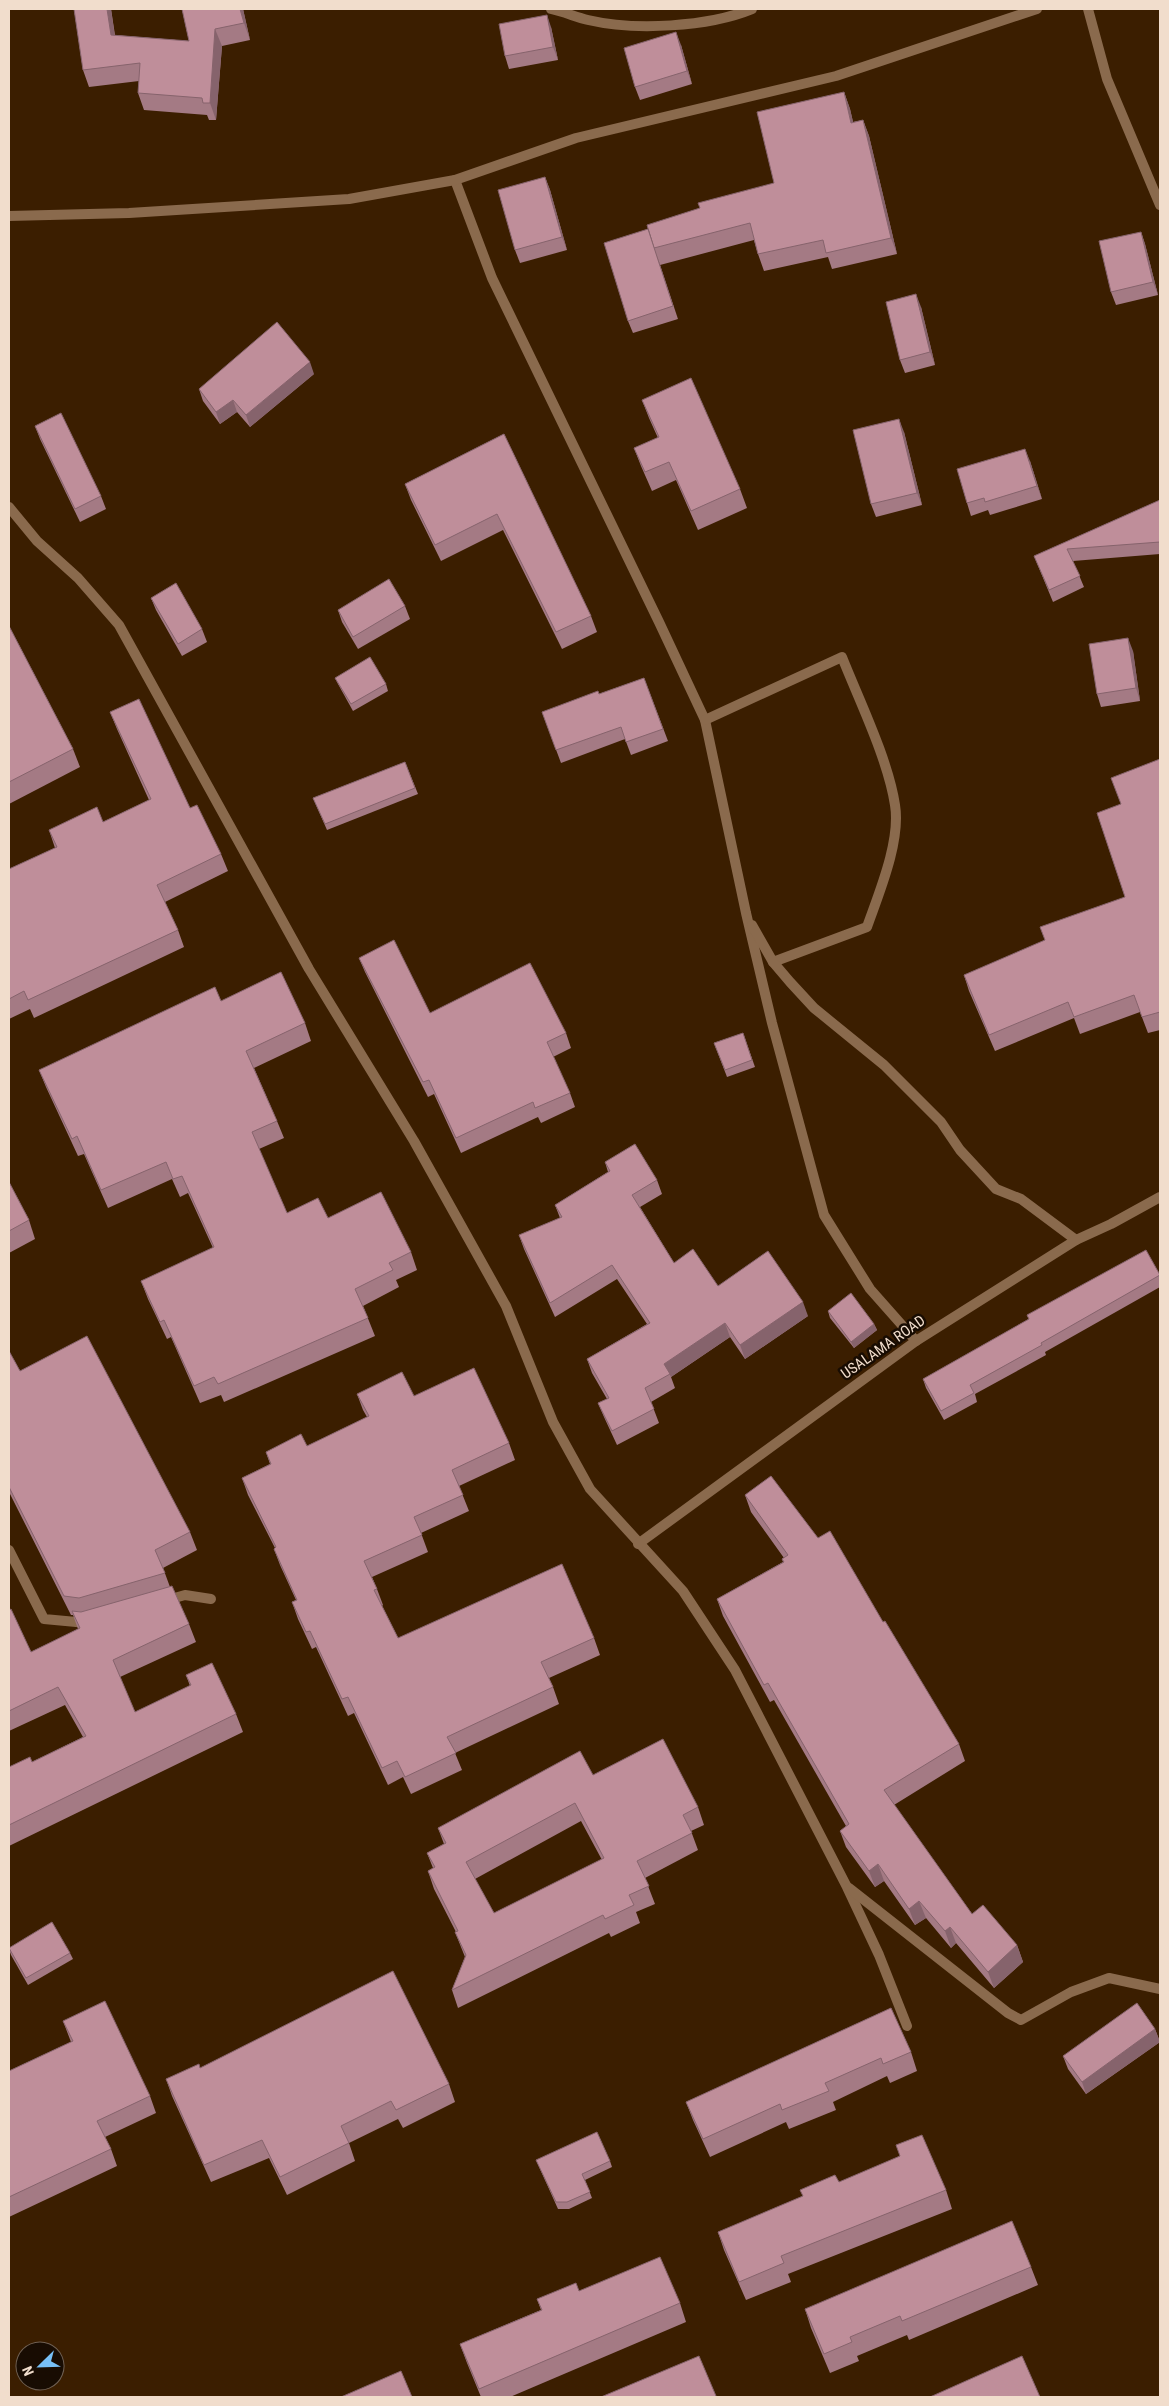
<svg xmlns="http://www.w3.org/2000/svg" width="1169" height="2406" viewBox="0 0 1169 2406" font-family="'Roboto Condensed',sans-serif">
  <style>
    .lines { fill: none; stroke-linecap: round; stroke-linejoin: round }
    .street { stroke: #8a6a4d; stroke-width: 10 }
    .wall { fill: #a47a84; fill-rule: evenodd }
    .shaded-wall { fill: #86636c }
    .building { fill: #bf8e9a; stroke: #86636c; fill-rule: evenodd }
    .labels { text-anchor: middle; stroke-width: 5; stroke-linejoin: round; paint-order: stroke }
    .street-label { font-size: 15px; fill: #f1ddcc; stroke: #180c02 }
  </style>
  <rect width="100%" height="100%" fill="#3b1e00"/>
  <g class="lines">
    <!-- street -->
    <g class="street">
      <path d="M551 9C564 12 576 17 588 20 635 31 708 27 752 9"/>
      <path d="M1088 9 1107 79 1160 205"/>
      <path d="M455 180 492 278 659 622 705 720 746 913 772 1023 824 1215 870 1289 916 1341"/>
      <path d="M9 216 129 213 349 199 455 180 576 138 836 76 1037 9"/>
      <path d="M9 507 37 541 78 578 119 625 309 969 414 1141 506 1306 553 1422 590 1489 683 1591 735 1670 847 1887 879 1955 907 2026"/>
      <path d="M705 720 842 657C859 700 888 759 895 805 901 841 879 893 867 927L773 962"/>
      <path d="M752 925 773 962 790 982 814 1008 884 1065 941 1122 960 1150 996 1189 1021 1199 1076 1240"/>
      <path d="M638 1544 916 1341 1076 1240 1111 1224 1160 1197"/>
      <path d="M9 1550 44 1619 87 1623"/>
      <path d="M164 1601 185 1595 211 1599"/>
      <path d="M849 1888 1008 2013 1021 2020 1071 1992 1109 1978 1160 1989"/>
    </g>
  </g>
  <!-- wall -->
  <g class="wall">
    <path d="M74 9H111L115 35 189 41 182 9H243L250 40 222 46 216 120H209L207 115 144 110 138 93 139 81 89 87 83 70Z"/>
    <path d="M551 27 558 60 509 69 505 56Z"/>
    <path d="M681 45 692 84 640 100 635 87Z"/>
    <path d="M844 92 850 109 853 122 863 120 869 136 897 254 832 269 828 257 764 271 758 254 754 240 660 265 654 248 700 208 774 183Z"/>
    <path d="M545 177 550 190 567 250 520 263 515 250Z"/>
    <path d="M648 229 678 319 633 333 628 321Z"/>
    <path d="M1141 232 1145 244 1158 295 1116 305 1111 292Z"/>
    <path d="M921 307 935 365 905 373 900 360Z"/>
    <path d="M314 374 250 427 237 412 220 424 203 401 199 389Z"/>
    <path d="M642 400 740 489 747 508 698 530 676 480 652 491 641 466 634 448 658 438 649 418Z"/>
    <path d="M35 426 101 496 106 509 80 522 40 439Z"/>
    <path d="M904 432 922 505 876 517 871 504Z"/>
    <path d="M504 434 591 616 597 632 562 649 503 530 441 561 411 500 405 484Z"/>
    <path d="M1030 461 1042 499 990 515 988 510 971 516 967 503Z"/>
    <path d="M1160 500V554L1073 561 1084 587 1053 602 1034 556Z"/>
    <path d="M151 598 202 629 207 642 182 656 156 610Z"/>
    <path d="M405 606 410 619 358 649 342 622 338 610Z"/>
    <path d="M9 626 73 749 80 767 9 804Z"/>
    <path d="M1133 651 1140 701 1101 707 1097 694Z"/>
    <path d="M335 678 386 684 388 691 353 711 338 684Z"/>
    <path d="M644 678 668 741 631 755 625 739 561 763 542 712 599 694Z"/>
    <path d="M110 712 190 808 221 854 228 871 165 902 178 930 184 947 34 1018 30 1009 9 1019V869L55 848 49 830 103 822 149 800 117 729Z"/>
    <path d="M1160 759V1030L1148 1033 1140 1012 1080 1034 1074 1018 995 1051 969 991 964 975 1045 941 1125 897 1121 804Z"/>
    <path d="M405 762 418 794 327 830 313 798Z"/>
    <path d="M359 958 430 1013 566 1033 571 1048 553 1057 570 1093 575 1107 541 1123 538 1117 461 1153 434 1094 428 1097 365 972Z"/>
    <path d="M221 1001 305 1023 311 1041 254 1068 277 1121 284 1138 259 1149 287 1213 328 1218 411 1252 417 1270 396 1280 399 1287 363 1306 375 1336 224 1402 221 1395 200 1403 171 1337 167 1339 148 1299 141 1281 213 1248 188 1193 180 1197 172 1179 108 1208 84 1154 78 1156 46 1087 39 1070Z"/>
    <path d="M743 1033 755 1067 727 1077 714 1043Z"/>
    <path d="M605 1162 657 1180 662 1194 640 1207 674 1263 718 1286 808 1316 745 1359 730 1337 671 1377 675 1388 651 1402 659 1423 617 1445 604 1417 598 1403 607 1399 592 1373 587 1359 647 1324 617 1279 555 1317 524 1249 519 1235 560 1218 555 1205 608 1172Z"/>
    <path d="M9 1182 29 1220 35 1239 9 1253Z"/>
    <path d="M1160 1275V1287L1045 1352 1046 1355 975 1394 977 1402 944 1420 926 1388 923 1379 1029 1319 1027 1315Z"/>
    <path d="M828 1311 874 1324 877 1330 854 1348 830 1318Z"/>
    <path d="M9 1351 20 1371 190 1532 197 1550 163 1568 170 1587 189 1624 196 1642 120 1677 135 1712 190 1686 186 1675 236 1714 243 1732 9 1846V1767L32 1762 83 1737 65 1705 9 1731V1610L31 1652 78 1629 73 1615H71L9 1492Z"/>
    <path d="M357 1394 414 1396 509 1443 515 1460 459 1486 469 1511 421 1533 428 1552 372 1577 377 1589 383 1605 382 1606 398 1638H594L600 1655 549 1678 553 1687 559 1704 455 1753 462 1770 411 1794 403 1777 388 1785 354 1713 348 1716 316 1647 312 1649 298 1619 292 1602 296 1600 280 1565 274 1549 275 1548 248 1495 242 1478 270 1464 266 1452 307 1446 367 1417 363 1410Z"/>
    <path d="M745 1495 818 1538 883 1622 959 1744 965 1761 894 1805 972 1914 1017 1945 1023 1962 994 1988 956 1943 951 1948 926 1918 915 1925 884 1881 875 1887 846 1847 840 1831 846 1826 774 1700 770 1702 723 1616 717 1599 783 1562 782 1559 784 1558 751 1512Z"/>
    <path d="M593 1775 698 1807 704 1825 691 1831 698 1850 645 1878 655 1904 636 1912 640 1923 611 1937 609 1933 458 2008 452 1990 465 1957 455 1932H456L434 1889 428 1871 433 1868 427 1853 444 1844 438 1828ZM581 1821 602 1860 494 1913 475 1879Z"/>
    <path d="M9 1949 70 1953 73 1959 28 1985 11 1955Z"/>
    <path d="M891 2008 911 2052 917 2071 890 2083 887 2076 833 2102 836 2110 789 2129 786 2122 710 2157 693 2120 686 2102Z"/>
    <path d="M63 2021 150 2096 156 2113 105 2137 111 2149 117 2166 9 2217V2071L71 2042Z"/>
    <path d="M1155 2029 1160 2042 1086 2094 1068 2069 1063 2056Z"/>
    <path d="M200 2068 449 2084 455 2102 403 2128 398 2119 349 2143 355 2161 287 2195 269 2158 211 2182 172 2096 166 2079Z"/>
    <path d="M536 2160 610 2161 612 2167 585 2180 592 2198 569 2209H558Z"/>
    <path d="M839 2182 946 2190 952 2209 788 2274 791 2282 746 2300 724 2250 718 2232Z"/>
    <path d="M1031 2267 1038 2285 909 2340 907 2335 857 2356 859 2361 830 2373 811 2328 805 2309Z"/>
    <path d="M579 2291 680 2303 686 2322 510 2397H481L467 2363 460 2344 541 2310 537 2299Z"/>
  </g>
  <!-- shaded-wall -->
  <g class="shaded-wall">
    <path d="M107 9H111L117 52 111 35Z"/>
    <path d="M240 9H243L250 40 244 23Z"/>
    <path d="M547 15 551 27 558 60 553 47Z"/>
    <path d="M215 29 222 46 216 120 210 103Z"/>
    <path d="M676 32 681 45 692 84 687 71Z"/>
    <path d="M844 92 850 109 857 139 851 123Z"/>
    <path d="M863 120 869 136 897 254 891 238Z"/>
    <path d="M545 177 550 190 567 250 562 237Z"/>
    <path d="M1141 232 1145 244 1158 295 1153 282Z"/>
    <path d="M916 294 921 307 935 365 930 352Z"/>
    <path d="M310 362 314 374 250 427 246 415Z"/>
    <path d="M233 400 237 412 220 424 216 412Z"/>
    <path d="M899 419 904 432 922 505 917 493Z"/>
    <path d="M1025 449 1030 461 1042 499 1037 486Z"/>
    <path d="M1128 638 1133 651 1140 701 1136 688Z"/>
    <path d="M803 1302 808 1316 745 1359 740 1345Z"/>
    <path d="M725 1323 730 1337 671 1377 664 1364Z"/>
    <path d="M874 1324 877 1330 854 1348 851 1342Z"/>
    <path d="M878 1864 884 1881 875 1887 869 1871Z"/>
    <path d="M919 1901 926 1918 915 1925 909 1909Z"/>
    <path d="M950 1927 956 1943 951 1948 945 1931Z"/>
    <path d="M1017 1945 1023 1962 994 1988 988 1972Z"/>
    <path d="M1155 2029 1160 2042 1086 2094 1082 2082Z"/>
  </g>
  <!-- building -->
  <g class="building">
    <path d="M74 9H107L111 35 189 41 182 9H240L244 23 215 29 210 103H203L202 98 138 93 140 63 83 70Z"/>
    <path d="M547 15 553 47 505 56 499 24Z"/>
    <path d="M676 32 687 71 635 87 624 48Z"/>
    <path d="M844 92 851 123 863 120 891 238 826 253 823 240 758 254 750 223 654 248 647 225 700 208 698 203 774 183 757 112Z"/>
    <path d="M545 177 562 237 515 250 498 190Z"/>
    <path d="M648 229 673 306 628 321 604 243Z"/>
    <path d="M1141 232 1153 282 1111 292 1099 241Z"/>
    <path d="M916 294 930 352 900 360 886 302Z"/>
    <path d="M277 322 310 362 246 415 233 400 216 412 199 389Z"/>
    <path d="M691 378 740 489 691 511 669 462 645 472 634 448 659 437 642 400Z"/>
    <path d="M61 413 101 496 75 509 35 426Z"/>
    <path d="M899 419 917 493 871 504 853 430Z"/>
    <path d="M504 434 591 616 556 632 497 514 435 545 405 484Z"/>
    <path d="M1025 449 1037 486 985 502 984 498 967 503 957 469Z"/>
    <path d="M1160 500V542L1067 549 1080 576 1049 590 1034 556Z"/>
    <path d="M389 579 405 606 353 637 338 610Z"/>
    <path d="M176 583 202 629 178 644 151 598Z"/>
    <path d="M9 626 73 749 9 782Z"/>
    <path d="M1128 638 1136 688 1097 694 1089 644Z"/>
    <path d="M370 657 386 684 351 704 335 678Z"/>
    <path d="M644 678 663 729 626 742 621 727 556 750 542 712 598 691 599 694Z"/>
    <path d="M139 699 190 808 197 805 221 854 157 885 178 930 28 1000 24 991 9 999V869L57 847 49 830 97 807 103 822 151 799 110 712Z"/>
    <path d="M1160 759V1012L1142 1017 1134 995 1074 1017 1068 1002 989 1035 964 975 1045 940 1040 927 1125 897 1097 813 1121 804 1111 778Z"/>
    <path d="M405 762 415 788 325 824 313 798Z"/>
    <path d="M394 940 430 1013 530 963 566 1033 547 1042 570 1093 535 1108 533 1102 456 1138 429 1080 423 1082 359 958Z"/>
    <path d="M281 972 305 1023 246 1051 277 1121 252 1132 287 1213 318 1198 328 1218 381 1192 411 1252 389 1263 393 1270 355 1289 368 1318 218 1384 214 1377 194 1386 164 1320 160 1322 141 1281 214 1247 182 1176 173 1179 166 1162 101 1190 77 1136 72 1139 39 1070 215 987 221 1001Z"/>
    <path d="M743 1033 752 1060 725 1070 714 1043Z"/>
    <path d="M635 1144 657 1180 632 1195 674 1263 693 1249 718 1286 768 1251 803 1302 740 1345 725 1323 664 1364 670 1374 645 1388 654 1409 612 1431 598 1403 609 1398 587 1359 650 1323 612 1265 550 1303 519 1235 562 1217 555 1205 610 1171 605 1162Z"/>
    <path d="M9 1182 29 1220 9 1231Z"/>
    <path d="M1146 1250 1160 1275 1041 1343 1042 1345 970 1385 974 1393 941 1411 923 1379 1029 1319 1027 1315Z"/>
    <path d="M851 1293 874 1324 851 1342 828 1311Z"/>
    <path d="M87 1336 190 1532 155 1550 165 1573 79 1598 64 1596 9 1487V1351L20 1371Z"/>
    <path d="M474 1368 509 1443 452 1470 463 1495 414 1517 422 1535 364 1561 377 1589 374 1590 398 1638 562 1564 594 1638 541 1662 553 1687 447 1737 456 1753 405 1777 397 1761 382 1768 348 1697 342 1699 310 1631 306 1632 292 1602 297 1600 274 1549 276 1547 242 1478 271 1464 266 1452 301 1434 307 1446 369 1416 357 1394 402 1372 414 1396Z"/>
    <path d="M771 1476 818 1538 830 1531 883 1622 885 1621 959 1744 884 1790 972 1914 983 1905 1017 1945 988 1972 950 1927 945 1931 919 1901 909 1909 878 1864 869 1871 840 1831 849 1824 768 1683 764 1685 717 1599 784 1562 782 1559 788 1555 745 1495Z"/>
    <path d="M172 1586 189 1624 113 1660 135 1712 191 1685 186 1675 212 1663 236 1714 9 1825V1767L30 1757 32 1762 86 1736 58 1687 9 1711V1610L11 1609 31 1652 80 1628 72 1611 81 1612Z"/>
    <path d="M663 1739 698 1807 683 1815 692 1833 637 1861 649 1886 629 1895 634 1905 605 1919 603 1915 452 1990 466 1955 455 1932 458 1931 428 1871 435 1867 427 1853 446 1843 438 1828 580 1751 593 1775ZM575 1803 604 1858 494 1913 466 1862Z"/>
    <path d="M52 1922 70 1953 26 1978 9 1948Z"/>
    <path d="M393 1971 449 2084 396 2110 391 2101 341 2126 349 2143 280 2177 262 2140 204 2165 166 2079 199 2064 200 2068Z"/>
    <path d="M105 2001 150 2096 97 2121 111 2149 9 2197V2071L73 2041 63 2021Z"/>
    <path d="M1137 2003 1155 2029 1082 2082 1063 2056Z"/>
    <path d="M891 2008 911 2052 883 2064 881 2058 825 2083 829 2091 782 2110 780 2104 703 2139 686 2102Z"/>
    <path d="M597 2132 610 2161 582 2174 590 2192 567 2202H556L536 2160Z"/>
    <path d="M922 2135 946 2190 781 2256 784 2263 739 2282 718 2232 803 2196 800 2190 835 2175 839 2182 900 2156 896 2145Z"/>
    <path d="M1012 2221 1031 2267 902 2321 900 2316 850 2337 852 2342 824 2354 805 2309Z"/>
    <path d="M660 2257 680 2303 479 2389 460 2344 542 2310 537 2299 576 2283 579 2291Z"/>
    <path d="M699 2356 716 2396 714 2397H601Z"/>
    <path d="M1022 2356 1040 2397H930Z"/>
    <path d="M401 2371 412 2397H341Z"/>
  </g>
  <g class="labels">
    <!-- street labels -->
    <g class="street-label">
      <text transform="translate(883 1347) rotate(-35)" y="5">USALAMA ROAD</text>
    </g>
  </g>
  <!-- border -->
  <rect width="1169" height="2406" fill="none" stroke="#f1ddcc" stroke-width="20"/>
  <!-- north arrow -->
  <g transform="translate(40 2366) rotate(247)"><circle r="24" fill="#180c02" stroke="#6f6053"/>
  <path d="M0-4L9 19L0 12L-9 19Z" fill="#77c0f7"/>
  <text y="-8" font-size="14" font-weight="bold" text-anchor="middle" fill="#f1ddcc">N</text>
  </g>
</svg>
